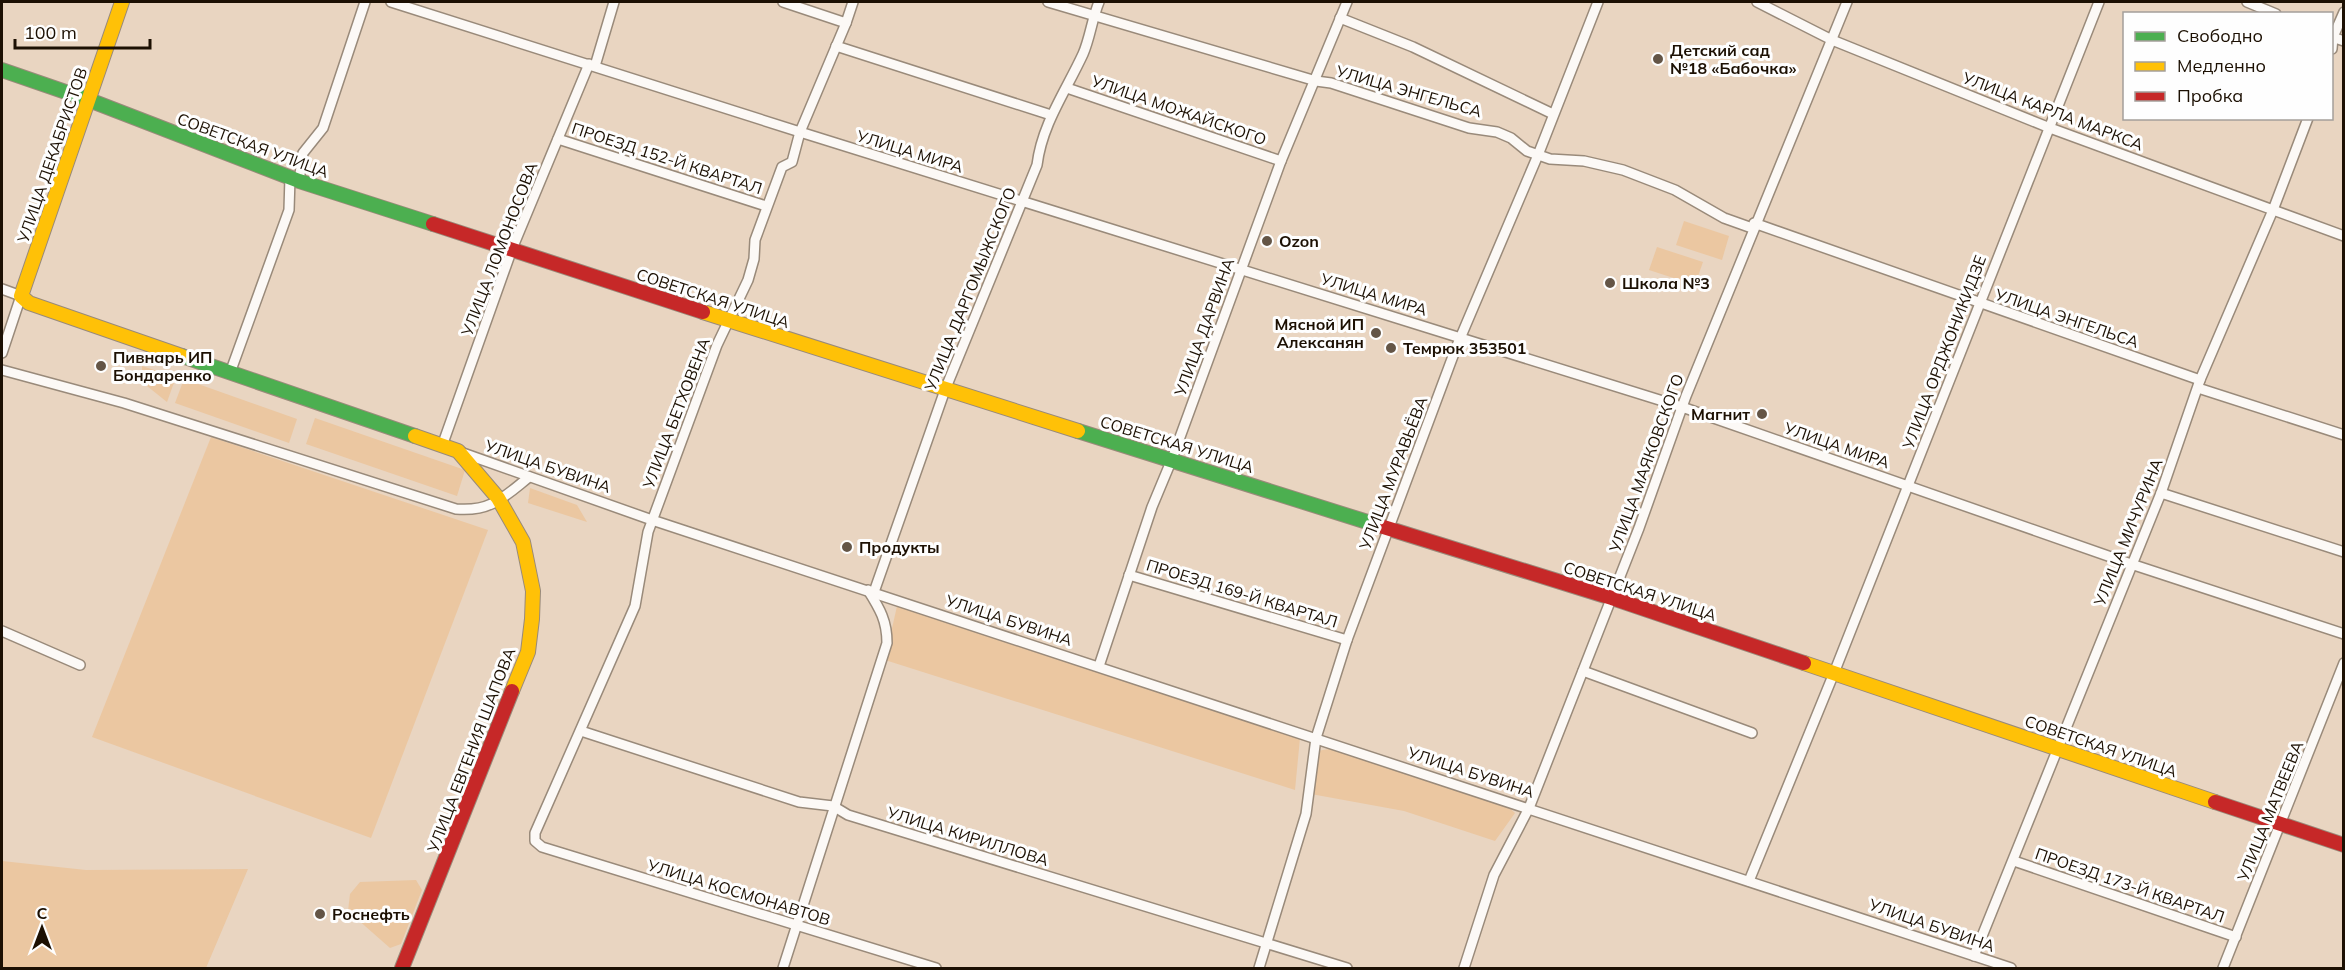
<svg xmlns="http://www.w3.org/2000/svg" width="2345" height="970" viewBox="0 0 2345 970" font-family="Mulish,sans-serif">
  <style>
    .green { fill: #ebc7a1 }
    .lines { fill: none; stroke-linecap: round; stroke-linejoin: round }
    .street-casing { stroke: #998a7a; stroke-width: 12 }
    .fast-casing { stroke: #998a7a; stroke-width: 16 }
    .slow-casing { stroke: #998a7a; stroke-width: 16 }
    .jam-casing { stroke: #998a7a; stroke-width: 16 }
    .street { stroke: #fcf9f6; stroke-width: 9 }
    .fast { stroke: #4caf50; stroke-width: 14 }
    .slow { stroke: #ffc107; stroke-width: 14 }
    .jam { stroke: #c62828; stroke-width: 14 }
    .poi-dot { fill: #645546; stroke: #fefefe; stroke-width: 2 }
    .labels { text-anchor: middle; stroke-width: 6; stroke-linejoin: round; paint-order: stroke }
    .poi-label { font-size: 16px; font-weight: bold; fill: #1c1003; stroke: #fefefe; text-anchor: start }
    .street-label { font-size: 16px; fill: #1c1003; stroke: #fefefe }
  </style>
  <rect width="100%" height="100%" fill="#e9d5c1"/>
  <!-- green -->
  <g class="green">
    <path d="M1684 221 1729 236 1722 260 1676 245Z"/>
    <path d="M1657 247 1703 262 1695 285 1649 270Z"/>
    <path d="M142 366 176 377 167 402 142 382Z"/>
    <path d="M184 379 297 419 289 443 175 403Z"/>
    <path d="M315 418 465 470 457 496 306 444Z"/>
    <path d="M211 437 488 530 371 838 92 737Z"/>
    <path d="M530 488 577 505 587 522 528 503Z"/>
    <path d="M897 606 1300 738 1295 790 885 660Z"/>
    <path d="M1329 749 1506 805 1515 813 1495 841 1404 811 1311 794 1317 751Z"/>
    <path d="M2 861 86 870 248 869 206 968H2Z"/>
    <path d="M416 880 422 890 401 944 390 948 348 911 350 894 360 882Z"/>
  </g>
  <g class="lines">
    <!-- street casing -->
    <g class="street-casing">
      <g id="street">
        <path d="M391 2 800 132 1682 407 2131 564 2344 634"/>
        <path d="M783 2 846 23"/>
        <path d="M853 2 846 23 800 132 792 162 782 167 755 240 754 259 748 280 717 345 648 532 635 606 535 833V841L542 847 936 968"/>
        <path d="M1048 2 1316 81 1331 83 1469 128 1497 132 1511 138 1527 151 1550 159 1584 161 1623 170 1675 190 1724 218 1752 228"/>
        <path d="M1757 2 1832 40 2050 128 2344 236"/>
        <path d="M2247 2 2276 14"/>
        <path d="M1340 18 1413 47 1553 114"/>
        <path d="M2332 37 2344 41"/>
        <path d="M836 46 1051 115"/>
        <path d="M2332 49 2333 37 2344 12"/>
        <path d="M595 66 614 2"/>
        <path d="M1067 88 1281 161"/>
        <path d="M558 139 766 206"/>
        <path d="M299 181 303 153 323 128 365 2"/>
        <path d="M1754 223 2200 380"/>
        <path d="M2 289 21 296 2 353"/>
        <path d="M2 370 124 403 456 509C491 512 504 497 529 477"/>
        <path d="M230 373 289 210 290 177"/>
        <path d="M2198 388 2344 435"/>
        <path d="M442 446 512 249 589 64"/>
        <path d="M460 452 652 520 2011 968"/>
        <path d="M2161 493 2344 552"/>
        <path d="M1129 575 1347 640"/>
        <path d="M874 592 945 390 1037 165C1042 124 1066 91 1083 54 1090 38 1092 19 1099 2"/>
        <path d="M2 631 80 665"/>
        <path d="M1099 666 1152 507 1172 459 1281 161 1347 2"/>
        <path d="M1583 671 1752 733"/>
        <path d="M581 731 799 802 833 806 848 815 1347 968"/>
        <path d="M2014 861 2236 937"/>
        <path d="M1749 881 1834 673 2099 2"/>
        <path d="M1974 956 2161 493 2200 380 2273 210 2308 118"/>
        <path d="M783 968 887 643C887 621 880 609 868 590"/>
        <path d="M1259 968 1306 814 1316 738 1347 640 1456 348 1538 155 1598 2"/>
        <path d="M1464 968 1494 875 1529 808 1639 528 1686 396 1847 2"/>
        <path d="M2223 968 2344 663"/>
      </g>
    </g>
    <!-- fast casing -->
    <g class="fast-casing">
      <g id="fast">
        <path d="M2 70 89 100 299 181 433 224"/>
        <path d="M182 356 415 436"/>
        <path d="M1078 431 1377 525"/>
      </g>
    </g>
    <!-- slow casing -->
    <g class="slow-casing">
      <g id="slow">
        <path d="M122 2 21 296 29 303 182 356"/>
        <path d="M703 312 1078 431"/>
        <path d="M415 436 458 451 498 498 523 542 533 591 532 619 528 652 512 691"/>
        <path d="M1804 663 2215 802"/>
      </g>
    </g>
    <!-- jam casing -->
    <g class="jam-casing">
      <g id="jam">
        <path d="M433 224 703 312"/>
        <path d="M1377 525 1612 598 1804 663"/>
        <path d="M2215 802 2344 845"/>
        <path d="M402 968 512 691"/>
      </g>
    </g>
    <!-- street -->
    <use href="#street" class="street"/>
    <!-- fast -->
    <use href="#fast" class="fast"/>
    <!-- slow -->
    <use href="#slow" class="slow"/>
    <!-- jam -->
    <use href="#jam" class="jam"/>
  </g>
  <!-- markers -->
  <g class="poi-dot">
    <circle cx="1658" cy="59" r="6"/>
    <circle cx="1267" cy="241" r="6"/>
    <circle cx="1610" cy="283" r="6"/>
    <circle cx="1376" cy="333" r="6"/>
    <circle cx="1391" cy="348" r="6"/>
    <circle cx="101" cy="366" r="6"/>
    <circle cx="1762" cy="414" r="6"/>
    <circle cx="847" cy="547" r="6"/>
    <circle cx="320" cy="914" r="6"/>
  </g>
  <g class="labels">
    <!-- poi labels -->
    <g class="poi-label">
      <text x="1670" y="56">Детский сад<tspan x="1670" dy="18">№18 «Бабочка»</tspan></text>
      <text x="1279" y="247">Ozon</text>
      <text x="1622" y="289">Школа №3</text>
      <text x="1364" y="330" text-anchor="end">Мясной ИП<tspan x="1364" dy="18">Алексанян</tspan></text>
      <text x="1403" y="354">Темрюк 353501</text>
      <text x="113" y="363">Пивнарь ИП<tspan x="113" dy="18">Бондаренко</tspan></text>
      <text x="1750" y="420" text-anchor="end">Магнит</text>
      <text x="859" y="553">Продукты</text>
      <text x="332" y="920">Роснефть</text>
    </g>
    <!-- street labels -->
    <g class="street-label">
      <text transform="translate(1409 91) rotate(16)" y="6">УЛИЦА ЭНГЕЛЬСА</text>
      <text transform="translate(1179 110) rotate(19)" y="6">УЛИЦА МОЖАЙСКОГО</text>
      <text transform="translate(2053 111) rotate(21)" y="6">УЛИЦА КАРЛА МАРКСА</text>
      <text transform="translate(253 145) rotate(20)" y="6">СОВЕТСКАЯ УЛИЦА</text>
      <text transform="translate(910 151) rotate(17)" y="6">УЛИЦА МИРА</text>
      <text transform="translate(52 155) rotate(-71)" y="6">УЛИЦА ДЕКАБРИСТОВ</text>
      <text transform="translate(667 158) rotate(18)" y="6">ПРОЕЗД 152-Й КВАРТАЛ</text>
      <text transform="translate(499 249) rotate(-69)" y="6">УЛИЦА ЛОМОНОСОВА</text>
      <text transform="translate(970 289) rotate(-68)" y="6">УЛИЦА ДАРГОМЫЖСКОГО</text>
      <text transform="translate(1374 294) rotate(17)" y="6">УЛИЦА МИРА</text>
      <text transform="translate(713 298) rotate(18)" y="6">СОВЕТСКАЯ УЛИЦА</text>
      <text transform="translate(2067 318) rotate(19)" y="6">УЛИЦА ЭНГЕЛЬСА</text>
      <text transform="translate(1204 327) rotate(-70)" y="6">УЛИЦА ДАРВИНА</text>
      <text transform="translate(1944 352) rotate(-69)" y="6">УЛИЦА ОРДЖОНИКИДЗЕ</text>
      <text transform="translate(676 413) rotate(-69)" y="6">УЛИЦА БЕТХОВЕНА</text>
      <text transform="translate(1177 444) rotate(17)" y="6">СОВЕТСКАЯ УЛИЦА</text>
      <text transform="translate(1837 445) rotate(19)" y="6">УЛИЦА МИРА</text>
      <text transform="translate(1646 463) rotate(-70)" y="6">УЛИЦА МАЯКОВСКОГО</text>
      <text transform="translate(548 466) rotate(19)" y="6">УЛИЦА БУВИНА</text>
      <text transform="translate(1393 473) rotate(-69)" y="6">УЛИЦА МУРАВЬЁВА</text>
      <text transform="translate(2128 532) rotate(-68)" y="6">УЛИЦА МИЧУРИНА</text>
      <text transform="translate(1640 591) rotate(18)" y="6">СОВЕТСКАЯ УЛИЦА</text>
      <text transform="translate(1242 593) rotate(17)" y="6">ПРОЕЗД 169-Й КВАРТАЛ</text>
      <text transform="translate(1009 620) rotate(18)" y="6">УЛИЦА БУВИНА</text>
      <text transform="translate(2101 746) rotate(19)" y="6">СОВЕТСКАЯ УЛИЦА</text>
      <text transform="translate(471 750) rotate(-69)" y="6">УЛИЦА ЕВГЕНИЯ ШАПОВА</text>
      <text transform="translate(1471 772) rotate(18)" y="6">УЛИЦА БУВИНА</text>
      <text transform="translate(2270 811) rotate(-68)" y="6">УЛИЦА МАТВЕЕВА</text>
      <text transform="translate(968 836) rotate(17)" y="6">УЛИЦА КИРИЛЛОВА</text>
      <text transform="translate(2130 885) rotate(19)" y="6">ПРОЕЗД 173-Й КВАРТАЛ</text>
      <text transform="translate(739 892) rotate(17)" y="6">УЛИЦА КОСМОНАВТОВ</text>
      <text transform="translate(1932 925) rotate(19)" y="6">УЛИЦА БУВИНА</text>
    </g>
  </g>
  <!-- border -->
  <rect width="2345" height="970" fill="none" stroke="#1c1003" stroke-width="6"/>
  <!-- legend -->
  <rect x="2123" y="12" width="210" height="108" fill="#fefefe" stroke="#a49f9a" stroke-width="1.5"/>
  <rect x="2135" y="32" width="30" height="9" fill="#4caf50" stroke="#a49f9a" stroke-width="1.5"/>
  <text x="2177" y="42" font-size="18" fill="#1c1003">Свободно</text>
  <rect x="2135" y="62" width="30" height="9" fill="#ffc107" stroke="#a49f9a" stroke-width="1.5"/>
  <text x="2177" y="72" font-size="18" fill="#1c1003">Медленно</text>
  <rect x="2135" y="92" width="30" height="9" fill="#c62828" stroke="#a49f9a" stroke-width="1.5"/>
  <text x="2177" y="102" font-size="18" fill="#1c1003">Пробка</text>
  <!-- north arrow -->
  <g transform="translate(42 928)" stroke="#fefefe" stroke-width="4.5" paint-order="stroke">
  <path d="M0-4.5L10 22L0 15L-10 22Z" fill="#1c1003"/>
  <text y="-9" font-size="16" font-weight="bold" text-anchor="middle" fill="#1c1003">С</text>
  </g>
  <!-- scale -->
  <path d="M15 39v9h135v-9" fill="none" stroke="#1c1003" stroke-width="3"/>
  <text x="24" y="39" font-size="18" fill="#1c1003" stroke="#fefefe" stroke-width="4.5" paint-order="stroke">100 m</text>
</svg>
